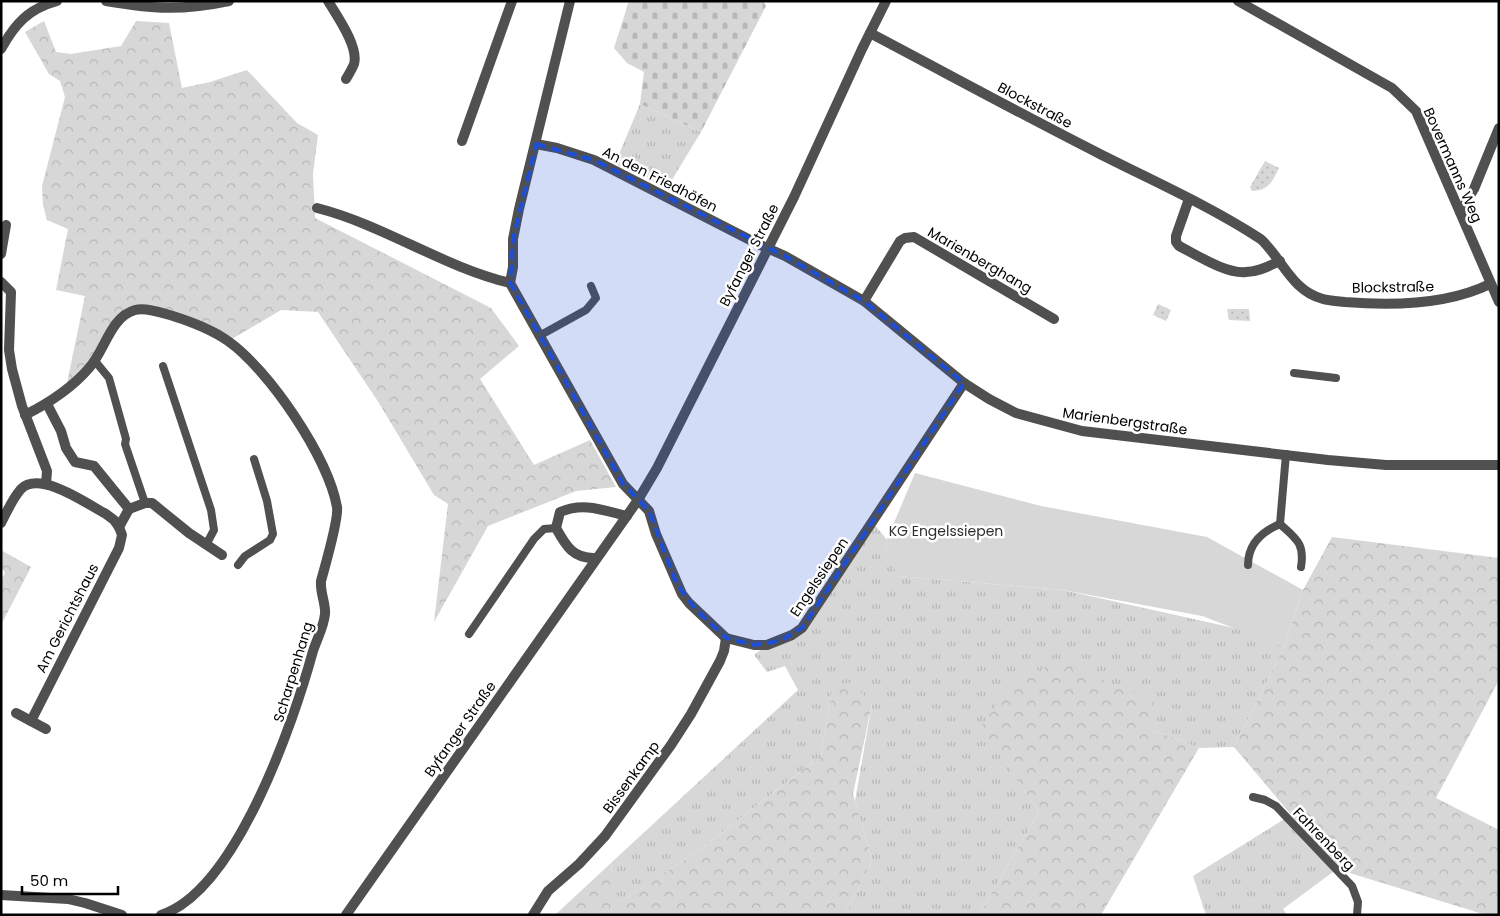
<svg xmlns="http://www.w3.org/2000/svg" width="1500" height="916" viewBox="0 0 1500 916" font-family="Poppins,sans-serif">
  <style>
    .grass { fill: url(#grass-tufts) }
    .forest { fill: url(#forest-crowns) }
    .cemetery { fill: url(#cemetery-stones) }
    .park { fill: url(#park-dots) }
    .garden { fill: #d7d7d7 }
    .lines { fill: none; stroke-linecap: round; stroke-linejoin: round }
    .service { stroke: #505050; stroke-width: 8 }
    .minor { stroke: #505050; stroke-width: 10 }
    .tertiary { stroke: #505050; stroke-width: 10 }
    .marked { fill: #1d4ed8; fill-opacity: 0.2; stroke: #1d4ed8; stroke-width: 4; stroke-dasharray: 10 6; stroke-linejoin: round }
    .labels { text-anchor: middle; stroke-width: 5; stroke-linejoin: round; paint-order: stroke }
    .street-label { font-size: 14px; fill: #000; stroke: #fff }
    .park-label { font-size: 14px; fill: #2e2e2e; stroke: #fff }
  </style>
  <defs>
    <pattern id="grass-tufts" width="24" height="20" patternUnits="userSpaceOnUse" patternTransform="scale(1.25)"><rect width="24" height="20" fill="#d7d7d7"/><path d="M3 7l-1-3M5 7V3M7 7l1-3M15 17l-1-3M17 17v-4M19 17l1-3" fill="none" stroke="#b7b7b7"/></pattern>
    <pattern id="forest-crowns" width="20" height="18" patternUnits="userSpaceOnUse" patternTransform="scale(1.25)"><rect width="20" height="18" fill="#d7d7d7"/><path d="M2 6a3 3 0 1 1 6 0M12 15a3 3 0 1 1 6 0" fill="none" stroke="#b7b7b7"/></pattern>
    <pattern id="cemetery-stones" width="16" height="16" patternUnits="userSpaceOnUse" patternTransform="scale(1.25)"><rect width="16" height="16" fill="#d7d7d7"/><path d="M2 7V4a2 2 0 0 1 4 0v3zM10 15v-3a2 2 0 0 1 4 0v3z" fill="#b7b7b7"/></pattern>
    <pattern id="park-dots" width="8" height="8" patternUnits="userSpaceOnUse" patternTransform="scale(1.25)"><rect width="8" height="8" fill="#d7d7d7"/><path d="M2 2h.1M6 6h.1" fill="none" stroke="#b7b7b7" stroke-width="1.8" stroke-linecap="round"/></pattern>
  </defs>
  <rect width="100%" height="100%" fill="#fff"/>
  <!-- grass -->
  <g class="grass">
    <path d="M640 104 701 132 667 188 615 164Z"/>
    <path d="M875 525 887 540 885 544 898 576 1063 590 1252 632 1284 647 1234 747 1199 748 1148 728 982 727 1039 812 979 915H845L872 861 855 801 872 704 833 685 821 756 698 851 608 910 612 862 798 690 785 666 767 672 754 655 763 648 806 626Z"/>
    <path d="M1291 815 1337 869 1283 909 1287 915H1206L1193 876Z"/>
  </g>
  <!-- forest -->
  <g class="forest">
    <path d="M44 21 56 52 71 54 121 46 136 21 169 23 182 88 210 82 247 70 297 123 318 135 313 174 315 218 491 308 519 346 480 379 534 465 590 440 616 487 576 491 488 526 434 622 448 504 434 495 379 403 318 312 281 310 232 339C202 320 171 305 136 306L93 357 67 383 85 296 56 290 68 229 47 220 43 205 42 186 65 97 60 81 49 74 25 32Z"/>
    <path d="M1332 537 1499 558V680L1436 798 1499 830V915H1486L1337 869 1234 747 1284 647 1303 590Z"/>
    <path d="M1 550 31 567 1 625V580L5 573 1 566Z"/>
    <path d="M1060 662 1154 701 1148 728 1199 748 1101 915H979L1039 812 981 727 1013 680Z"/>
    <path d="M852 683 872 704 853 794 872 861 845 915H555L612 862 609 909 698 851 821 756 833 684Z"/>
  </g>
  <!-- cemetery -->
  <path class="cemetery" d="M629 1H763L766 6 701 132 640 104 644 72 627 63 614 48Z"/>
  <!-- park -->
  <g class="park">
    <path d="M1265 161 1279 168C1272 182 1269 190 1252 191L1250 187Z"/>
    <path d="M1158 304 1171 310 1166 321 1153 315Z"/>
    <path d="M1227 309H1249L1250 321 1229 320Z"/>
  </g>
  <!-- garden -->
  <path class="garden" d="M915 473 1041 506 1207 537 1303 590 1284 647 1202 616 1063 590 897 576 885 544Z"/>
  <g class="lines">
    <!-- service -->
    <g class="service">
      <path d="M539 336 586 310 596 298 591 286"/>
      <path d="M95 361 109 378 126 439 125 444 145 503"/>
      <path d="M163 366 211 510 214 530 206 545"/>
      <path d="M1294 373 1336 378"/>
      <path d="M1286 454 1280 524C1296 539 1305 543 1301 567"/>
      <path d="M238 565 245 556 270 540 273 534 267 501 254 459"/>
      <path d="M1248 565C1248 544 1261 532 1280 524"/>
      <path d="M469 634 534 539 544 529 556 528"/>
      <path d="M1253 797 1265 800 1276 806 1352 886 1358 902 1357 915"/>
    </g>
    <!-- minor -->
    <g class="minor">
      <path d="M328 1C337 16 359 47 354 64 352 69 349 74 346 79"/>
      <path d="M570 1 519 209 513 239V267L510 283 623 484 649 511 656 534 682 594 689 603 726 638 754 645H767L792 635 802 628 964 383"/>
      <path d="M1238 1 1392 88 1416 111 1499 302"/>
      <path d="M870 33C946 73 1021 114 1098 153 1151 180 1208 205 1259 238 1263 240 1266 245 1269 248 1286 268 1296 292 1323 299 1330 301 1338 301 1345 302 1393 306 1447 305 1490 284"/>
      <path d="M462 141 512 1"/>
      <path d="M536 144 557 148 594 160 758 244 785 256 864 301 964 383 989 399 1016 413 1082 431 1328 460 1386 465H1499"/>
      <path d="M1189 199 1176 236V242L1179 246C1197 255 1226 274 1246 272 1258 272 1269 266 1280 261"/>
      <path d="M317 208C384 225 443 267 510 283"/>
      <path d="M1460 212 1474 189 1499 128"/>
      <path d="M1 254 6 225"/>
      <path d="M1 282 11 292 9 350 12 369 22 406 47 471 46 484"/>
      <path d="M864 301 900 241 905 238 914 237 1054 319"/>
      <path d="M47 404 61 431 66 448 75 462 94 466 129 509"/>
      <path d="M25 415C49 403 71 389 89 368 105 351 110 317 135 310 146 307 162 313 173 316 192 322 211 329 228 341 269 370 328 457 337 507 339 519 325 566 321 581 320 593 326 604 325 614 324 626 317 639 313 651 294 721 236 891 161 915"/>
      <path d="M1 523C7 512 12 499 21 489 40 470 87 504 106 514L114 520 119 527 129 509 145 503H152L189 533 222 555"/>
      <path d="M596 558C573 559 566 546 556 528L560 512C584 502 602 510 627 516"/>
      <path d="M16 713 46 729"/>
      <path d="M31 721 119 548 122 535 119 527"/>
      <path d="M1 895 68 899 85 903 122 915"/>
      <path d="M533 915 548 891 579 864 605 836 671 745 691 714 720 661 724 651 726 638"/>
    </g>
    <!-- tertiary -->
    <g class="tertiary">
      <path d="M106 1C153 9 181 11 229 1"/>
      <path d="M1 49C15 24 28 9 57 1"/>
      <path d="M346 915 638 500 657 468 794 197 862 49 886 1"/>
    </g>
  </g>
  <!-- marked area -->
  <path class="marked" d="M536 144 594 160 785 256 864 301 964 383 813 612 802 628 780 641 754 645 726 638 696 610 676 583 649 511 623 484 510 283 513 239Z"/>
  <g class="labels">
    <!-- street labels -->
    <g class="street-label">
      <text transform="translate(1035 105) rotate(28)" y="5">Blockstraße</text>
      <text transform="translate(1453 165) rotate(66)" y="5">Bovermanns Weg</text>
      <text transform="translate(660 179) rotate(27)" y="5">An den Friedhöfen</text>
      <text transform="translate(749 255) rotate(-63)" y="5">Byfanger Straße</text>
      <text transform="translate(980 260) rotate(30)" y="5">Marienberghang</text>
      <text transform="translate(1393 287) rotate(-1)" y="5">Blockstraße</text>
      <text transform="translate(1125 421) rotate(8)" y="5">Marienbergstraße</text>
      <text transform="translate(819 577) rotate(-56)" y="5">Engelssiepen</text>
      <text transform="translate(67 618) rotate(-63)" y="5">Am Gerichtshaus</text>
      <text transform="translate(293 672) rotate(-73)" y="5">Scharpenhang</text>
      <text transform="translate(460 729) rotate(-55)" y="5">Byfanger Straße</text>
      <text transform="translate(631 777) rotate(-54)" y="5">Bissenkamp</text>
      <text transform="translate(1324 839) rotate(46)" y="5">Fahrenberg</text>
    </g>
    <!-- park labels -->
    <g class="park-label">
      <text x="946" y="536">KG Engelssiepen</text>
    </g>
  </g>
  <!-- border -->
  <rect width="1500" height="916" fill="none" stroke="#000000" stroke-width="5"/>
  <!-- scale -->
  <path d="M22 886v8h96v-8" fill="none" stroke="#000000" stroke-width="2.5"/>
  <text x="30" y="886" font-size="15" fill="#000000" stroke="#ffffff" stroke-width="4" paint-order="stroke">50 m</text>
</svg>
